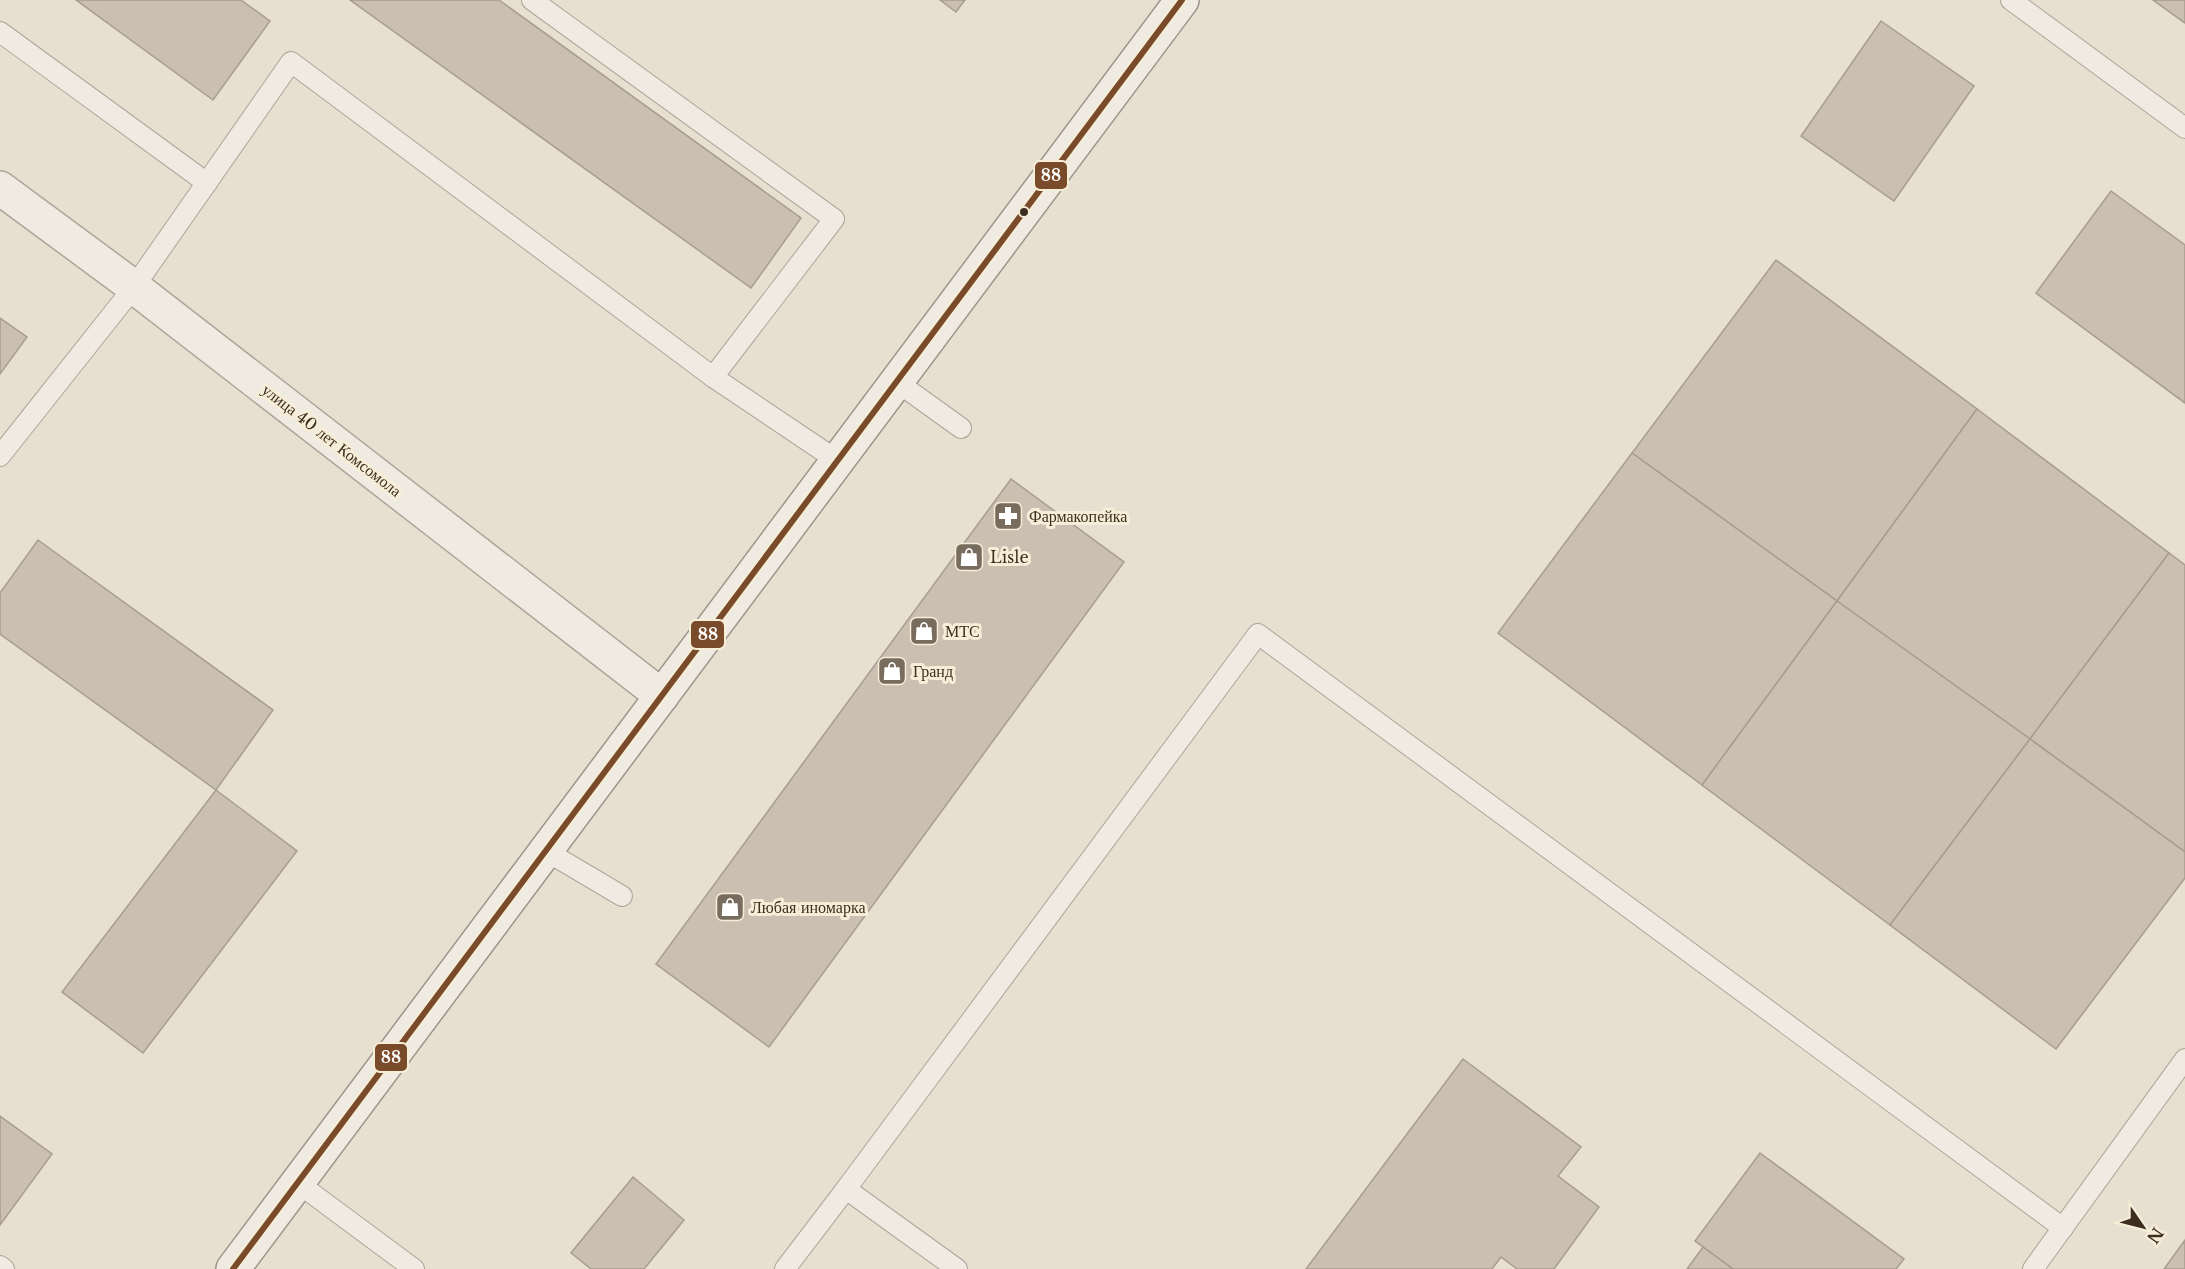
<svg xmlns="http://www.w3.org/2000/svg" width="2185" height="1269" viewBox="0 0 2185 1269" font-family="'Libre Baskerville',serif">
  <style>
    .building { fill: #cbbfb2; stroke: #a89c90; stroke-width: 1.5 }
    .lines { fill: none; stroke-linecap: round; stroke-linejoin: round }
    .lane-casing { stroke: #ada599; stroke-width: 22 }
    .street-casing { stroke: #ada599; stroke-width: 36 }
    .secondary-casing { stroke: #9c958a; stroke-width: 36 }
    .lane { stroke: #efebe3; stroke-width: 20 }
    .street { stroke: #efebe3; stroke-width: 33 }
    .secondary { stroke: #efebe3; stroke-width: 33 }
    .bus-1-casing { stroke: #f7eed8; stroke-width: 10 }
    .bus-1 { stroke: #7a4b2a; stroke-width: 6 }
    .bus-dot { fill: #3d2e20; stroke: #f7eed8; stroke-width: 2 }
    .labels { text-anchor: middle; stroke-width: 6; stroke-linejoin: round; paint-order: stroke }
    .street-label { font-size: 16px; fill: #3d2e20; stroke: #f7eed8 }
    .poi-label { font-size: 16px; fill: #3d2e20; stroke: #f7eed8; text-anchor: start }
    .line-badge { stroke: #f7eed8; stroke-width: 2 }
    .badge-label { font-size: 16px; text-anchor: middle; font-weight: bold; fill: #fff }
  </style>
  <rect width="100%" height="100%" fill="#e7e0d1"/>
  <!-- building -->
  <g class="building">
    <path d="M76 0H241L270 21 213 100Z"/>
    <path d="M350 0H499L801 218 751 288Z"/>
    <path d="M940 0H965L956 12Z"/>
    <path d="M2153 0H2185V23Z"/>
    <path d="M1881 21 1974 86 1894 201 1801 136Z"/>
    <path d="M2111 191 2185 245V403L2036 293Z"/>
    <path d="M1776 260 1977 409 1837 601 1632 453Z"/>
    <path d="M0 318 27 337 0 374Z"/>
    <path d="M1977 409 2169 553 2030 739 1837 601Z"/>
    <path d="M1632 453 1837 601 1702 785 1498 633Z"/>
    <path d="M1011 479 1124 562 769 1047 656 964Z"/>
    <path d="M38 540 273 710 216 790 0 634V593Z"/>
    <path d="M2169 553 2185 565V852L2030 739Z"/>
    <path d="M1837 601 2030 739 1890 925 1702 785Z"/>
    <path d="M2030 739 2185 852V878L2056 1049 1890 925Z"/>
    <path d="M216 790 297 851 143 1053 62 992Z"/>
    <path d="M1463 1059 1581 1147 1558 1176 1599 1207 1554 1269H1517L1501 1257 1492 1269H1306Z"/>
    <path d="M0 1116 52 1154 0 1225Z"/>
    <path d="M1760 1153 1904 1259 1896 1269H1733L1695 1241Z"/>
    <path d="M633 1177 684 1220 644 1269H591L571 1253Z"/>
    <path d="M2185 1240V1269H2164Z"/>
    <path d="M1703 1247 1733 1269H1687Z"/>
  </g>
  <g class="lines">
    <!-- lane casing -->
    <g class="lane-casing">
      <g id="lane">
        <path d="M532 0 834 219 713 377"/>
        <path d="M2011 0 2185 128"/>
        <path d="M0 32 207 183"/>
        <path d="M897 382 961 428"/>
        <path d="M0 456 134 287 291 62 713 377 838 461"/>
        <path d="M546 851 622 896"/>
        <path d="M298 1183 414 1269"/>
        <path d="M846 1189 1258 634 2063 1228"/>
        <path d="M0 1266 4 1269"/>
        <path d="M785 1269 846 1189 957 1269"/>
        <path d="M2033 1269 2185 1059"/>
      </g>
    </g>
    <!-- street casing -->
    <g class="street-casing">
      <path id="street" d="M0 188 134 287 662 696"/>
    </g>
    <!-- secondary casing -->
    <g class="secondary-casing">
      <path id="secondary" d="M233 1269 1182 0"/>
    </g>
    <!-- lane -->
    <use href="#lane" class="lane"/>
    <!-- street -->
    <use href="#street" class="street"/>
    <!-- secondary -->
    <use href="#secondary" class="secondary"/>
    <!-- bus-1 casing -->
    <g class="bus-1-casing">
      <path id="bus-1" d="M233 1269 1182 0"/>
    </g>
    <!-- bus-1 -->
    <use href="#bus-1" class="bus-1"/>
  </g>
  <!-- icons -->
  <defs>
    <g id="pharmacy-square" transform="scale(1.5)"><rect x="-9" y="-9" width="18" height="18" rx="4" fill="#786c5e" stroke="#f7eed8"/><path d="M-2-6h4v4h4v4h-4v4h-4v-4h-4v-4h4Z" fill="#fff"/></g>
    <g id="shop-square" transform="scale(1.5)"><rect x="-9" y="-9" width="18" height="18" rx="4" fill="#786c5e" stroke="#f7eed8"/><path d="M-5-2.5h2.3a2.7 3.5 0 0 1 5.4 0H5L5.5 6h-11ZM-1.5-2.5h3a1.5 2.3 0 0 0-3 0Z" fill="#fff"/></g>
  </defs>
  <g fill-rule="evenodd">
    <use href="#pharmacy-square" x="1008" y="516"/>
    <use href="#shop-square" x="969" y="557"/>
    <use href="#shop-square" x="924" y="631"/>
    <use href="#shop-square" x="892" y="671"/>
    <use href="#shop-square" x="730" y="907"/>
  </g>
  <!-- markers -->
  <circle class="bus-dot" cx="1024" cy="212" r="5"/>
  <g class="labels">
    <!-- street labels -->
    <g class="street-label">
      <text transform="translate(332 440) rotate(38)" y="6">улица 40 лет Комсомола</text>
    </g>
    <!-- poi labels -->
    <g class="poi-label">
      <text x="1029" y="522">Фармакопейка</text>
      <text x="990" y="563">Lisle</text>
      <text x="945" y="637">МТС</text>
      <text x="913" y="677">Гранд</text>
      <text x="751" y="913">Любая иномарка</text>
    </g>
  </g>
  <g class="line-badge">
    <rect x="1034" y="161" width="34" height="29" rx="6" fill="#7a4b2a"/>
    <rect x="690" y="620" width="35" height="29" rx="6" fill="#7a4b2a"/>
    <rect x="374" y="1043" width="34" height="29" rx="6" fill="#7a4b2a"/>
  </g>
  <g class="badge-label">
    <text x="1051" y="181">88</text>
    <text x="708" y="640">88</text>
    <text x="391" y="1063">88</text>
  </g>
  <!-- north arrow -->
  <g transform="translate(2143 1227) rotate(125)" stroke="#f7eed8" stroke-width="4.5" paint-order="stroke">
  <path d="M0-4.5L10 22L0 15L-10 22Z" fill="#3d2e20"/>
  <text y="-9" font-size="16" font-weight="bold" text-anchor="middle" fill="#3d2e20">N</text>
  </g>
</svg>
